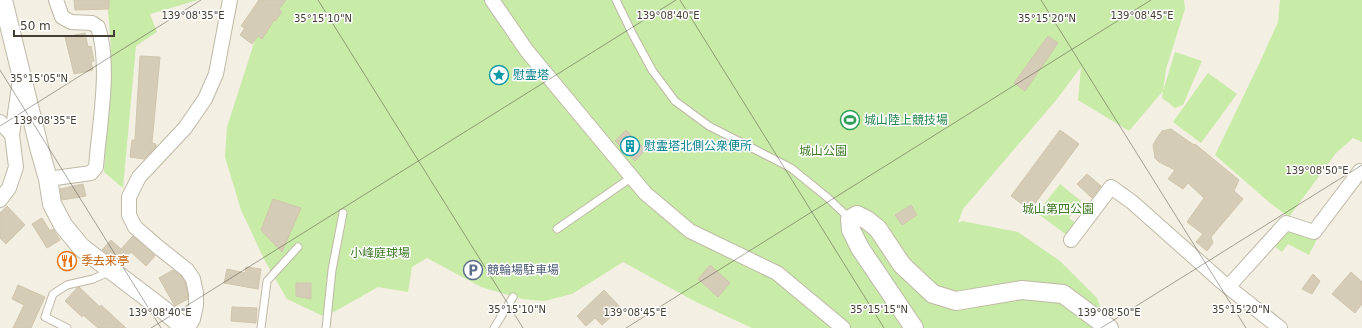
<svg xmlns="http://www.w3.org/2000/svg" width="1362" height="328" viewBox="0 0 1362 328" font-family="'DejaVu Sans','Noto Sans JP',sans-serif">
  <style>
    .green { fill: #c8eba8 }
    .building { fill: #d5ccb8; stroke: #d0c5ab }
    .lines { fill: none; stroke-linecap: round; stroke-linejoin: round }
    .service-casing { stroke: #bfb8a5; stroke-width: 9 }
    .minor-casing { stroke: #bfb8a5; stroke-width: 16 }
    .tertiary-casing { stroke: #bfb8a5; stroke-width: 20 }
    .service { stroke: #fff; stroke-width: 7 }
    .minor { stroke: #fff; stroke-width: 14 }
    .tertiary { stroke: #fff; stroke-width: 18 }
    .ticks { fill: none; stroke: #453f33; stroke-width: 1; stroke-opacity: 0.45 }
    .labels { text-anchor: middle; stroke-width: 3; stroke-linejoin: round; paint-order: stroke }
    .culture-label { font-size: 12px; fill: #0d838f; stroke: #fff; text-anchor: start }
    .leisure-label { font-size: 12px; fill: #27864d; stroke: #fff; text-anchor: start }
    .park-label { font-size: 12px; fill: #3d7a23; stroke: #fff }
    .food-label { font-size: 12px; fill: #c56008; stroke: #fff; text-anchor: start }
    .service-label { font-size: 12px; fill: #4e5e75; stroke: #fff; text-anchor: start }
    .ticks-label { font-size: 10px; text-anchor: middle; fill: #453f33; stroke: #fff; stroke-width: 3; stroke-linejoin: round; paint-order: stroke }
  </style>
  <rect width="100%" height="100%" fill="#f3efe3"/>
  <!-- green -->
  <g class="green">
    <path d="M107 0H198L150 14 157 32 136 46 123 188 104 172 111 46Z"/>
    <path d="M278 0H1184L1185 9 1166 69 1163 91 1175 52 1202 61 1183 105 1175 108 1162 98 1163 91 1129 131 1078 100 1081 67 1057 99 963 209 958 223 962 221 1018 232 1060 261 1097 298 1108 328H752L696 302 623 262 572 294 544 301 522 299 481 287 427 258 412 267 408 292 378 287 325 317 287 299 265 261 241 210 225 157 227 127 255 40 263 21Z"/>
    <path d="M1280 0H1362V142L1353 138 1336 153 1289 217 1270 203 1215 155 1260 62 1278 22Z"/>
    <path d="M1208 73 1237 94 1201 143 1173 122Z"/>
    <path d="M1060 184 1081 201 1069 218 1077 224 1068 236 1037 213Z"/>
    <path d="M1286 226 1318 237 1309 255 1288 244 1282 252 1271 243Z"/>
  </g>
  <!-- building -->
  <g class="building">
    <path d="M74 0H109V9L75 10Z"/>
    <path d="M259 0H286L279 9 282 12 275 21 274 20 262 39 258 36 252 44 240 35 245 28 241 26Z"/>
    <path d="M85 33 88 47 91 46 94 61 91 62 93 70 74 74 65 37Z"/>
    <path d="M1048 36 1058 43 1025 91 1014 83Z"/>
    <path d="M140 56 160 57 152 143 156 144V147L144 159 130 157 132 140H135Z"/>
    <path d="M1171 129 1194 145 1195 144 1239 180 1234 191 1243 199 1211 237 1213 243 1207 251 1196 242 1203 234 1187 222 1204 198 1188 183 1183 189 1168 179 1175 170 1159 162 1155 158 1153 145 1157 138 1162 131Z"/>
    <path d="M626 130 646 150 635 161 615 141Z"/>
    <path d="M1060 130 1079 144 1030 210 1011 196Z"/>
    <path d="M1087 174 1101 186 1092 198 1077 184Z"/>
    <path d="M83 184 86 196 62 200 60 189Z"/>
    <path d="M273 199 301 208 282 252 261 230Z"/>
    <path d="M911 205 917 215 902 225 895 215Z"/>
    <path d="M7 206 25 225 6 244 0 238V213Z"/>
    <path d="M42 218 50 231 53 229 60 240 47 248 32 224Z"/>
    <path d="M133 236 155 256 146 266 131 252 121 264 102 250 111 240 121 249Z"/>
    <path d="M710 265 730 283 718 297 698 279Z"/>
    <path d="M246 267 261 269 258 289 224 283 227 269 245 273Z"/>
    <path d="M173 270 181 276 185 282 188 294V299L175 306 159 278Z"/>
    <path d="M1351 272 1362 282V304L1355 313 1332 294Z"/>
    <path d="M1313 274 1320 281 1312 294 1302 289Z"/>
    <path d="M296 283H311V299L296 296Z"/>
    <path d="M18 285 45 297 31 328H13L24 305 12 299Z"/>
    <path d="M79 287 100 307 101 305 126 328H98L83 315 82 317 65 301 77 288Z"/>
    <path d="M604 290 621 308 602 325 595 318 586 326 577 316Z"/>
    <path d="M232 307 257 308 256 323 231 321Z"/>
  </g>
  <g class="lines">
    <!-- service casing -->
    <g class="service-casing">
      <g id="service">
        <path d="M616 0 633 35 652 70 675 101 709 126 791 168 828 198 850 219"/>
        <path d="M557 229 632 177"/>
        <path d="M67 328 45 317 53 294 67 285 93 279 111 271"/>
        <path d="M261 328 267 281 298 247"/>
        <path d="M326 328 332 270 343 213"/>
        <path d="M494 328 513 297"/>
      </g>
    </g>
    <!-- minor casing -->
    <g class="minor-casing">
      <g id="minor">
        <path d="M492 0 527 51 645 193 690 231 777 273 843 328"/>
        <path d="M0 122 12 135"/>
        <path d="M48 179 91 173 96 167C99 127 111 65 98 27L92 23 71 22 62 17 56 0"/>
        <path d="M0 200 9 188 16 167 12 135 20 79"/>
        <path d="M1071 240 1111 187 1132 202 1222 282 1280 328"/>
        <path d="M1228 287 1286 223 1314 232 1360 171 1362 173"/>
        <path d="M188 328 193 319 196 305V293L193 279 187 270 158 247 135 227 129 215V197L139 177 185 128 205 99 216 74 230 0"/>
      </g>
    </g>
    <!-- tertiary casing -->
    <g class="tertiary-casing">
      <g id="tertiary">
        <path d="M3 0 40 151 48 179 52 204 63 225 81 247 165 311 185 328"/>
        <path d="M914 328 860 248 851 230 850 219 857 215 867 220 878 229 902 265 933 294 956 301 1022 290 1063 294 1109 328"/>
      </g>
    </g>
    <!-- service -->
    <use href="#service" class="service"/>
    <!-- minor -->
    <use href="#minor" class="minor"/>
    <!-- tertiary -->
    <use href="#tertiary" class="tertiary"/>
  </g>
  <!-- ticks -->
  <path class="ticks" d="M318 0 523 328M680 0 884 328M1041 0 1246 328M0 70 161 328M0 126 201 0M151 328 676 0M626 328 1151 0M1101 328 1362 165"/>
  <!-- icons -->
  <defs>
    <g id="sight-ring" transform="scale(1)"><circle r="9.5" fill="#fff" stroke="#0f9aa8" stroke-width="1.5"/><path d="M0-6L1.8-2.2L6-1.7L2.9 1.2L3.7 5.4L0 3.3L-3.7 5.4L-2.9 1.2L-6-1.7L-1.8-2.2Z" fill="#0f9aa8"/></g>
    <g id="stadium-ring" transform="scale(1)"><circle r="9.5" fill="#fff" stroke="#2e9e5b" stroke-width="1.5"/><path d="M0-5a6.5 5 0 1 0 0 10a6.5 5 0 1 0 0-10ZM-3.5-1.8h7v3.6h-7Z" fill="#2e9e5b"/></g>
    <g id="building-ring" transform="scale(1)"><circle r="9.5" fill="#fff" stroke="#0f9aa8" stroke-width="1.5"/><path d="M-4-6H4V6H1V3H-1V6H-4ZM-2.5-4.3h1.7v1.8h-1.7ZM.8-4.3h1.7v1.8H.8ZM-2.5-1h1.7V.8h-1.7ZM.8-1h1.7V.8H.8Z" fill="#0f9aa8"/></g>
    <g id="restaurant-ring" transform="scale(1)"><circle r="9.5" fill="#fff" stroke="#e8710a" stroke-width="1.5"/><path d="M-5-6h1v4h1v-4h1v4h1v-4h1v5L-1.5 .5V6h-2V.5L-5-1ZM5-6V6H3V1.5H1.5Q1.5-4 5-6Z" fill="#e8710a"/></g>
    <g id="parking-ring" transform="scale(1)"><circle r="9.5" fill="#fff" stroke="#5c6f8a" stroke-width="1.5"/><path d="M-3.5-5.5H1a3.5 3.5 0 0 1 0 7H-1V5.5H-3.5ZM-1-3.4V-.6H.8a1.4 1.4 0 0 0 0-2.8Z" fill="#5c6f8a"/></g>
  </defs>
  <g fill-rule="evenodd">
    <use href="#sight-ring" x="499" y="75"/>
    <use href="#stadium-ring" x="850" y="120"/>
    <use href="#building-ring" x="630" y="146"/>
    <use href="#restaurant-ring" x="67" y="261"/>
    <use href="#parking-ring" x="473" y="270"/>
  </g>
  <g class="labels">
    <!-- culture labels -->
    <g class="culture-label">
      <text x="513" y="79">慰霊塔</text>
      <text x="644" y="150">慰霊塔北側公衆便所</text>
    </g>
    <!-- leisure labels -->
    <g class="leisure-label">
      <text x="864" y="124">城山陸上競技場</text>
    </g>
    <!-- park labels -->
    <g class="park-label">
      <text x="823" y="155">城山公園</text>
      <text x="1058" y="213">城山第四公園</text>
      <text x="380" y="257">小峰庭球場</text>
    </g>
    <!-- food labels -->
    <g class="food-label">
      <text x="81" y="265">季去来亭</text>
    </g>
    <!-- service labels -->
    <g class="service-label">
      <text x="487" y="274">競輪場駐車場</text>
    </g>
  </g>
  <g class="ticks-label">
    <text x="1142" y="19">139°08'45"E</text>
    <text x="193" y="19">139°08'35"E</text>
    <text x="668" y="19">139°08'40"E</text>
    <text x="1047" y="22">35°15'20"N</text>
    <text x="323" y="22">35°15'10"N</text>
    <text x="39" y="82">35°15'05"N</text>
    <text x="45" y="124">139°08'35"E</text>
    <text x="1317" y="174">139°08'50"E</text>
    <text x="517" y="313">35°15'10"N</text>
    <text x="879" y="313">35°15'15"N</text>
    <text x="1241" y="313">35°15'20"N</text>
    <text x="160" y="316">139°08'40"E</text>
    <text x="635" y="316">139°08'45"E</text>
    <text x="1109" y="316">139°08'50"E</text>
  </g>
  <!-- scale -->
  <path d="M14 30v6h100v-6" fill="none" stroke="#453f33" stroke-width="2"/>
  <text x="20" y="30" font-size="12" fill="#453f33" stroke="#ffffff" stroke-width="3" paint-order="stroke">50 m</text>
</svg>
